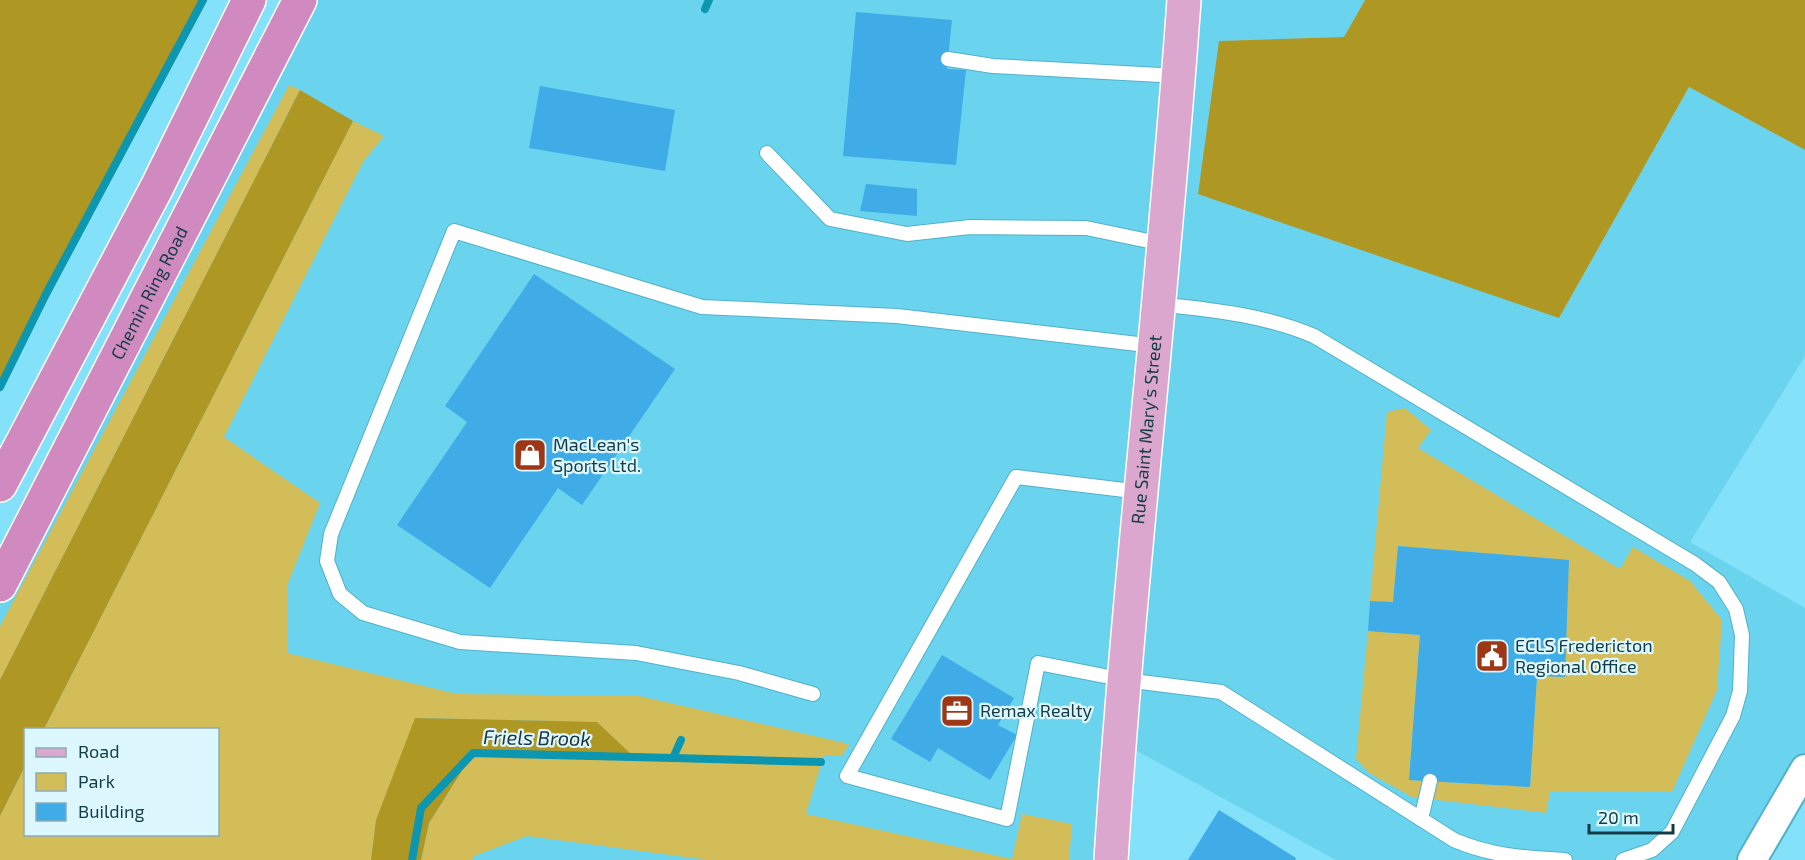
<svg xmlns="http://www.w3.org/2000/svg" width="1805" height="860" viewBox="0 0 1805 860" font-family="'Exo 2',sans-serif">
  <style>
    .built { fill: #6ad3ee; fill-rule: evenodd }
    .green { fill: #d3bd58 }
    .forest { fill: #af9723 }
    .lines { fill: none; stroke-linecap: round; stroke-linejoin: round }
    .stream { stroke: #0c96b0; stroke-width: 8 }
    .building { fill: #3face7 }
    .service-casing { stroke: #52b1c9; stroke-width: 16 }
    .minor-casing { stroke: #52b1c9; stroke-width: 32 }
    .primary-casing { stroke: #fff; stroke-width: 36 }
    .trunk-casing { stroke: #fff; stroke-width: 36 }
    .service { stroke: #fff; stroke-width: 14 }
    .minor { stroke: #fff; stroke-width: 28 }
    .primary { stroke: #dca7cf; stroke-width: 33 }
    .trunk { stroke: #d08abf; stroke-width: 33 }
    .labels { text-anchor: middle; stroke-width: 4.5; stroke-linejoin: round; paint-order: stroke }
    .street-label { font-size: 18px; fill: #143c46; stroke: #ddf7fe }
    .poi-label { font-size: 18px; fill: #143c46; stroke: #ddf7fe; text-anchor: start }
    .water-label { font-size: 20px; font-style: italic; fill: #1d353c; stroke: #ddf7fe }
  </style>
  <rect width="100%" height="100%" fill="#83e1fa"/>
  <!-- built -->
  <path class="built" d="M300 0H1365L1344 37 1219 41 1559 318 1689 87 1805 150V356L1690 542 1805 608V769L1752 860H1336L1119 741 1111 860H0V585ZM26 730H218V834H26Z"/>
  <!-- green -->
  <g class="green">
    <path d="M289 85 300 90 0 680V626Z"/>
    <path d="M353 121 384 136 363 162 224 437 320 503 287 586V653L457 694 639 696 849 744 842 756 824 755 806 814 1012 859 1022 814 1072 824 1069 860H708L527 836 474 856 472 860H421L429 823 473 753 633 757 597 722 416 718 376 821 371 860H0V816L25 766 26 834H218V730L44 729Z"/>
    <path d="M1405 408 1431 430 1418 448 1620 569 1633 547 1690 581 1722 620 1717 690 1672 792H1550L1546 813 1412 797 1369 773 1356 759 1368 631 1420 635 1409 780 1530 787 1537 676H1565L1568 560 1398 546 1393 602 1370 601 1387 412Z"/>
  </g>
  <!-- forest -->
  <g class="forest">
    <path d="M0 0H203L46 294 0 387Z"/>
    <path d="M1365 0H1805V150L1689 87 1559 318 1198 194 1219 41 1344 37Z"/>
    <path d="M300 90 353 121 44 729 26 730 25 766 0 816V680Z"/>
    <path d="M415 718 597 722 634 757 473 753 429 823 421 860H371L376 820Z"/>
  </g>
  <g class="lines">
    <!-- stream -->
    <g class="stream">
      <path d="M705 9 709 0"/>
      <path d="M0 387 46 294 203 0"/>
      <path d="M673 758 821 762"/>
      <path d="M412 860 421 808 473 753 673 758 681 740"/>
    </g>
  </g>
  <!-- building -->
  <g class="building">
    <path d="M856 12 952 20 947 69 966 70 956 165 843 156Z"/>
    <path d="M540 86 675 110 665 171 529 148Z"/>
    <path d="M866 184 917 189V216L860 211Z"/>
    <path d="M534 274 675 369 582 505 558 488 490 588 397 525 467 422 445 406Z"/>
    <path d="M1398 546 1569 560 1565 677 1537 676 1530 787 1409 780 1420 635 1368 631 1370 601 1393 602Z"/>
    <path d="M942 655 1014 698 998 725 1017 735 990 780 938 748 930 762 891 739Z"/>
    <path d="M1219 810 1296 858 1295 860H1188Z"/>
  </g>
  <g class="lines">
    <!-- service casing -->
    <g class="service-casing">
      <g id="service">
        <path d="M948 59 993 66 1179 76"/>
        <path d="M767 153 830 219 907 234 970 227 1086 228 1163 244"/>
        <path d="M1159 304C1213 310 1264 315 1314 336L1695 564 1719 582 1736 609 1742 635 1740 691 1733 716 1672 832 1652 850 1623 860"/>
        <path d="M1141 492 1016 477 847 776 1007 819 1038 663 1125 680 1221 692 1454 840C1491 856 1525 858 1565 860"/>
        <path d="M813 694 739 673 636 653 460 642 363 613 340 594 327 561 331 534 454 231 702 307 897 316 1155 346"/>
        <path d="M1421 819 1430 781"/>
      </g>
    </g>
    <!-- minor casing -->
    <g class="minor-casing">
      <path id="minor" d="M1752 860 1805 769"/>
    </g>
    <!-- primary casing -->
    <g class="primary-casing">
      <g id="primary">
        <path id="s1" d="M1111 860C1129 573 1164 287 1184 0"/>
      </g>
    </g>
    <!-- trunk casing -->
    <g class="trunk-casing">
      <g id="trunk">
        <path d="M0 485 157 187 249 0"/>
        <path id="s2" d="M0 585 300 0"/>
      </g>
    </g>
    <!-- service -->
    <use href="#service" class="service"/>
    <!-- minor -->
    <use href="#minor" class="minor"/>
    <!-- primary -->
    <use href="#primary" class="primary"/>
    <!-- trunk -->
    <use href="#trunk" class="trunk"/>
  </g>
  <!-- icons -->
  <defs>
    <g id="shop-square" transform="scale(1.725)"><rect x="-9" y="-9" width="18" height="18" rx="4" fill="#9e3716" stroke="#ddf7fe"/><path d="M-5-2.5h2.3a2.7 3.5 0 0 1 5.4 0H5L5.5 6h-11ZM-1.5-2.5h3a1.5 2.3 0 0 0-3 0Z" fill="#fff"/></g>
    <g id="civic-square" transform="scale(1.725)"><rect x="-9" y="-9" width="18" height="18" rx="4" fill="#9e3716" stroke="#ddf7fe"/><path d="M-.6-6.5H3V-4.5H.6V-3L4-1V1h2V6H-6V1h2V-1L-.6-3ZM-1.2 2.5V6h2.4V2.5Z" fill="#fff"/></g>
    <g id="office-square" transform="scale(1.725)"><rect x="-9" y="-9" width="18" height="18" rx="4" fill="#9e3716" stroke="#ddf7fe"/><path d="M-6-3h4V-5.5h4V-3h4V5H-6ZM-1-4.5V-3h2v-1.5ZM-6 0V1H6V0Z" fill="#fff"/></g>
  </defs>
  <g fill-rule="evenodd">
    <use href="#shop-square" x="530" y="455"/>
    <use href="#civic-square" x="1492" y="656"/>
    <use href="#office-square" x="957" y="711"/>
  </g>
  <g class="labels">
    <!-- street labels -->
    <g class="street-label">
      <text dy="6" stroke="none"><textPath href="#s2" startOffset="328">Chemin Ring Road</textPath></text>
      <text dy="6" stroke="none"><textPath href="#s1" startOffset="432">Rue Saint Mary's Street</textPath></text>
    </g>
    <!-- poi labels -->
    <g class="poi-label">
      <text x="553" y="451">MacLean's<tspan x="553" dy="21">Sports Ltd.</tspan></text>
      <text x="1515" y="652">ECLS Fredericton<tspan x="1515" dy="21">Regional Office</tspan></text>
      <text x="980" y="717">Remax Realty</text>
    </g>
    <!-- water labels -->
    <g class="water-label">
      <text transform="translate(537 738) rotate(1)" y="7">Friels Brook</text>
    </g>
  </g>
  <!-- legend -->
  <rect x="24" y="728" width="195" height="108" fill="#ddf7fe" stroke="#8dacb4" stroke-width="1.5"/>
  <rect x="36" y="748" width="30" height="9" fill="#dca7cf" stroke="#8dacb4" stroke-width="1.5"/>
  <text x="78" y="758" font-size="18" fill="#143c46">Road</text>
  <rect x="36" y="773" width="30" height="18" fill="#d3bd58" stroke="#8dacb4" stroke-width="1.5"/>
  <text x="78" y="788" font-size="18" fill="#143c46">Park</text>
  <rect x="36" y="803" width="30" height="18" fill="#3face7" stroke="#8dacb4" stroke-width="1.5"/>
  <text x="78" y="818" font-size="18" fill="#143c46">Building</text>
  <!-- scale -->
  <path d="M1589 824v9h84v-9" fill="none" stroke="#143c46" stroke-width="3"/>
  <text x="1598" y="824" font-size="18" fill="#143c46" stroke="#ddf7fe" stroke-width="4.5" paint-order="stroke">20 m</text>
</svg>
